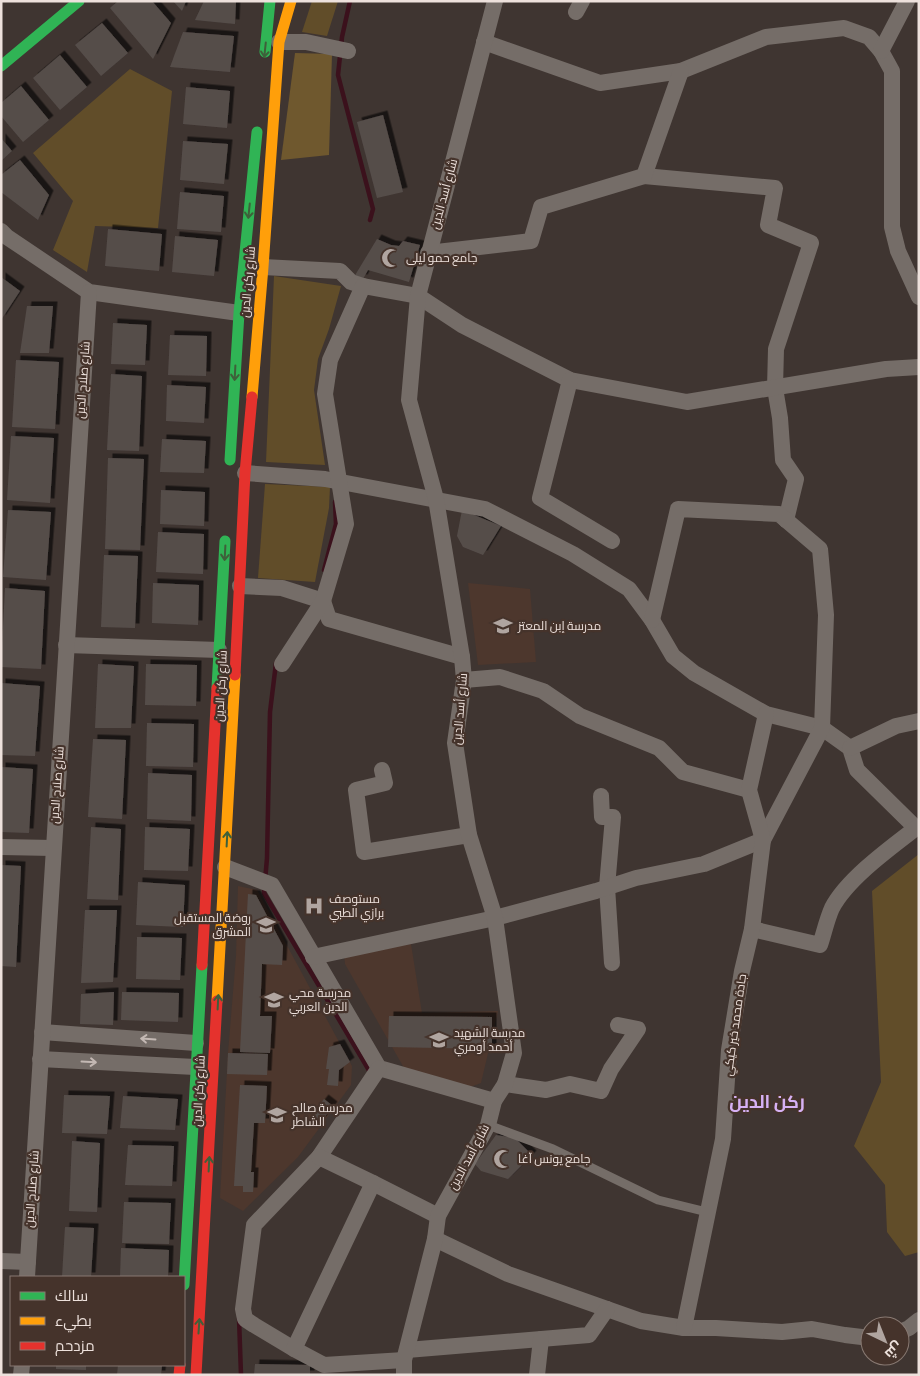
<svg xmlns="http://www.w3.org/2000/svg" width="920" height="1376" viewBox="0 0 920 1376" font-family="Barlow,Cairo,sans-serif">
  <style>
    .built { fill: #4d372d }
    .green { fill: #614d29 }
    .forest { fill: #6f582e }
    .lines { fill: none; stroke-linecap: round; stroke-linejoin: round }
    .stream { stroke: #3b111c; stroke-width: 4.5 }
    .building { fill: #554d4a; filter: url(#shadow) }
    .lane { stroke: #756d68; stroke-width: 9 }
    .street { stroke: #756d68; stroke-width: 16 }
    .fast { stroke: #30b455; stroke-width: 11 }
    .slow { stroke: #ff9f0a; stroke-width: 11 }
    .jam { stroke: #e5322d; stroke-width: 11 }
    .oneway { stroke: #3e603a }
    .oneway2 { stroke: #c3b8b3 }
    .labels { text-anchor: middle; stroke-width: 4.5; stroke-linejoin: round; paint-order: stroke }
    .street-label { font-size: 12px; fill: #ede1dc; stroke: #45332b }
    .poi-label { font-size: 12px; fill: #ede1dc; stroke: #45332b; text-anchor: start }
    .district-label { font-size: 18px; font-weight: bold; fill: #d6b1f4; stroke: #45332b }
  </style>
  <defs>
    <filter id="shadow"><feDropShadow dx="4.5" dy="-4.5" stdDeviation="0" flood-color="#0009"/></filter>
  </defs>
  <rect width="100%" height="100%" fill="#3f3531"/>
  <!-- built -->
  <g class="built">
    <path d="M468 583 530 589 536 662 478 665Z"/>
    <path d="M238 886 257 890 352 1066 351 1085 298 1157 243 1211 220 1198 228 1053 236 956Z"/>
    <path d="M411 944 422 1013 498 1011 481 1083 470 1087 404 1068 345 964 344 953Z"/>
  </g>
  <!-- green -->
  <g class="green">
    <path d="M312 1H338L327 36 302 32Z"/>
    <path d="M130 69 172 91 158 228 95 226 87 272 53 250 73 201 33 153Z"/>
    <path d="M274 276 341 286 329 329 318 359 314 390 325 465 266 462Z"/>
    <path d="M265 484 330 487 329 508 315 582 258 578Z"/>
    <path d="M919 854V1252L905 1256 887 1232 885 1185 854 1146 881 1082 872 891Z"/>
  </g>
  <!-- forest -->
  <path class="forest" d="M295 53 332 54 329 155 281 160Z"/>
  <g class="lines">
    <!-- stream -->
    <g class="stream">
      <path d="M350 1 342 37 338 75 373 209 370 220"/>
      <path d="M324 570 336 524 335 502"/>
      <path d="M276 663 270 712 267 858 264 893 370 1072"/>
      <path d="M239 1318 241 1375"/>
    </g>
  </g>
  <!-- building -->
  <g class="building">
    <path d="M118 1H152L171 23 153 59 110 8Z"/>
    <path d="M173 1H186L182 11Z"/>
    <path d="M204 1H236L235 24 195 20Z"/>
    <path d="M102 23 128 53 101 76 75 45Z"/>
    <path d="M183 32 234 36 230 72 170 67Z"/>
    <path d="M60 55 87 87 60 110 33 78Z"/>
    <path d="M21 86 49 120 23 142 1 116V103Z"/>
    <path d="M186 87 230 91 227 128 183 124Z"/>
    <path d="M383 115 403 192 377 198 357 122Z"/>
    <path d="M1 138 12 151 1 161Z"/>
    <path d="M183 141 228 144 224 184 180 180Z"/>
    <path d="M20 160 49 195 38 220 1 192V175Z"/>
    <path d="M180 192 224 196 221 232 177 229Z"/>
    <path d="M108 229 162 234 159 271 105 266Z"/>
    <path d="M175 236 218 240 214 276 172 272Z"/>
    <path d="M377 239 391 245 399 246 403 241 420 245 409 282 368 270 363 279 354 277Z"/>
    <path d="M1 277 20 291 1 320Z"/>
    <path d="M27 306H53L49 353H20Z"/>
    <path d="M113 323 147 325 145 365 111 364Z"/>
    <path d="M170 335 207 336 206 376 168 375Z"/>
    <path d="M16 360 59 362 55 429 12 427Z"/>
    <path d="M111 374 142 376 139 451 107 450Z"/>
    <path d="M167 385 206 387 204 423 166 421Z"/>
    <path d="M11 436 54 438 50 503 7 500Z"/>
    <path d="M162 439 206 441 204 473 160 472Z"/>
    <path d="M108 458 144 459 140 550 105 549Z"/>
    <path d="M161 490 205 492 204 526 160 524Z"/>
    <path d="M8 510 51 512 46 580 3 577Z"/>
    <path d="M462 510 501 526 483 555 463 547 457 536Z"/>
    <path d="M158 532 204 534 203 574 156 572Z"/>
    <path d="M104 555 138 556 135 628 101 627Z"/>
    <path d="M153 583 199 585 198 625 152 623Z"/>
    <path d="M5 588 45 591 41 669 1 667Z"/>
    <path d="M98 664 134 666 131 728H95Z"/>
    <path d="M146 664 197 665 196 706 145 705Z"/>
    <path d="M1 683 40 686 35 756 1 755Z"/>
    <path d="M147 723 194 724 193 767 146 766Z"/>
    <path d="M93 739 126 740 122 819 88 817Z"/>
    <path d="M1 767 33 769 29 833 1 832Z"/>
    <path d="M148 773 192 775 191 821 147 819Z"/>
    <path d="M91 827 121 829 118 900 87 899Z"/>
    <path d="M145 827 190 829 188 871 144 870Z"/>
    <path d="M1 865 21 866 16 967 1 966Z"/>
    <path d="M138 882 185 885 183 927 136 925Z"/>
    <path d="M248 894 256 895 283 946 282 965 262 964 260 1016H272L270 1053 240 1052Z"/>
    <path d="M85 910H117L113 982 81 983Z"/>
    <path d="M137 937 182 938 180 980 136 979Z"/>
    <path d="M114 992 113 1025 80 1024 81 994Z"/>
    <path d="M122 992 179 993 178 1022 121 1020Z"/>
    <path d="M389 1016 492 1017V1049L388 1047Z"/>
    <path d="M340 1044 350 1062 339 1070 338 1086 327 1085 329 1069H326L329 1047Z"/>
    <path d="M228 1053 268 1054 267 1075 227 1074Z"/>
    <path d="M240 1085 267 1086 265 1123H254L251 1172H254L253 1192H243V1186H234Z"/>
    <path d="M64 1095 110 1096 107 1134 62 1133Z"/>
    <path d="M123 1096 178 1099 175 1130 120 1128Z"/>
    <path d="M324 1099 333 1106 320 1123 311 1116Z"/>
    <path d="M496 1135 515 1138 532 1155 508 1179 481 1171 475 1164Z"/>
    <path d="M72 1141 100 1143 97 1212 69 1211Z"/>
    <path d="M128 1145 174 1146 172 1186 125 1185Z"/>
    <path d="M124 1202 171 1203 169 1244 122 1243Z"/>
    <path d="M65 1227 94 1228 91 1277H62Z"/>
    <path d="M121 1248 169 1250 168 1277H120Z"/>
    <path d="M255 1364 310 1365V1375H254Z"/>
    <path d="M56 1365H86V1370L56 1369Z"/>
    <path d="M118 1365H162L161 1375H117Z"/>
  </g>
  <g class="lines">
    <!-- lane -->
    <path class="lane" d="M488 1125 553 1149 658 1200 707 1212"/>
    <!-- street -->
    <g class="street">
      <path d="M576 12 582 1"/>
      <path d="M279 42H306L348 51"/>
      <path d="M484 42 600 83 681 71 766 37 844 28 869 37 881 51 892 71V227L898 251 919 297"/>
      <path d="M881 51 907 1"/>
      <path d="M644 176 775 188 768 225 811 243 776 349 775 388 780 418 783 460 796 479 786 520"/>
      <path d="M1 231 7 237 89 292 239 313"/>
      <path d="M428 253 531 241 541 207 644 176 681 71"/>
      <path d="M263 267 340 271 351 282 363 286 418 296 462 325 570 380 687 402 886 369 919 367"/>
      <path d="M570 380 540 498 612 541"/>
      <path d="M245 473 325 479 485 509 573 554 629 589 652 620 673 656 694 673 766 714 822 728 850 748 857 770 916 828H919"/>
      <path d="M240 586 282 588 323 601 329 619 462 657"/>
      <path d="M66 645 219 650"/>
      <path d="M282 664 323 601 346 524 325 394 330 360 363 286"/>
      <path d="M464 680 500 677 543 691 580 716 659 748 683 772 749 790"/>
      <path d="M850 748 896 726 919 721"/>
      <path d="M382 770 385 783 356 790 364 852 469 835"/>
      <path d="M601 796 602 817H613L607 887 612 963"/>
      <path d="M1 847 53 848"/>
      <path d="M225 867 272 885 379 1068 494 1101"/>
      <path d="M752 929 820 945C824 933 827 919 832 908 847 879 890 848 916 828"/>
      <path d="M313 957 495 918 596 891 636 878 704 864 763 840 822 728 826 615 820 549 779 514 678 509 652 620"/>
      <path d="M42 1032 196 1043"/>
      <path d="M40 1059 195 1067"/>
      <path d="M379 1068 319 1157 254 1225 243 1309 245 1319 254 1325 294 1349 324 1365 404 1360"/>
      <path d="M505 1084 546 1090 570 1084 601 1091 611 1069 638 1029 618 1025"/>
      <path d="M319 1157 373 1183 438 1216"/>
      <path d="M435 1239 508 1274 641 1321 684 1328H716L782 1332 812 1329 845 1335 870 1338"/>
      <path d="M1 1261 28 1262"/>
      <path d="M27 1277 89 292"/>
      <path d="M684 1328 723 1139 729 1050 742 971 752 929 763 840 749 790 766 714"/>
      <path d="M900 1332 909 1328 919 1320"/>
      <path d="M294 1349 373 1183"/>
      <path d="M407 1350 589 1335 607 1309"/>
      <path d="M21 1375 22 1365"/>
      <path d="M404 1375V1360L435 1239 438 1216 488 1125 494 1101 505 1084 514 1053 495 918 469 835 455 743 464 680 462 657 436 499 409 400 418 296 495 1"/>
      <path d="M537 1375 541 1339"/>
    </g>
    <!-- fast -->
    <g class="fast">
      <path d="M265 52 270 1"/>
      <path d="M1 66 79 1"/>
      <path d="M230 460 239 313 257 132"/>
      <path d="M217 688 225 541"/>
      <path d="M184 1285 202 965"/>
    </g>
    <!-- slow -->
    <g class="slow">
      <path d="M252 397 263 267 279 42 291 1"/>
      <path d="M217 1001 235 675"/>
    </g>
    <!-- jam -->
    <g class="jam">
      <path d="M235 675 245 473 252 397"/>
      <path d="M202 965 217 688"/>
      <path d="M179 1375 180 1365"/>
      <path d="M196 1375 217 1001"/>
    </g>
  </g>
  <!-- one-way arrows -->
  <defs><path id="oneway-shaft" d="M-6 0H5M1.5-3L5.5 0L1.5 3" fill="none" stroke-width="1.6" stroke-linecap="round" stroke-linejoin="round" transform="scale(1.25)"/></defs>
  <g class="oneway">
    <use href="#oneway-shaft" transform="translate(265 50) rotate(96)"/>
    <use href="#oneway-shaft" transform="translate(249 211) rotate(96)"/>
    <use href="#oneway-shaft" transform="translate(235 373) rotate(93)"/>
    <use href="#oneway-shaft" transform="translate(225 553) rotate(93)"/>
    <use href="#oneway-shaft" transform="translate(227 839) rotate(-87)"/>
    <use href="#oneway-shaft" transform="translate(218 1002) rotate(-87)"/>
    <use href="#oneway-shaft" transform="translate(209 1164) rotate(-87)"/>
    <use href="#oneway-shaft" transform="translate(199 1326) rotate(-86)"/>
  </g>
  <g class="oneway2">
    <use href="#oneway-shaft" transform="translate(148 1039) rotate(-176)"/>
    <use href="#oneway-shaft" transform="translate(89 1062) rotate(3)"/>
  </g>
  <!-- icons -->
  <defs>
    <g id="mosque-bare" transform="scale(1.5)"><path d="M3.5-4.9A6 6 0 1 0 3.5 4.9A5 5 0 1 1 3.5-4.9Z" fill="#b0a5a0" stroke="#45332b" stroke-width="2.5" paint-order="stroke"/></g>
    <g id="school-bare" transform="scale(1.5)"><path d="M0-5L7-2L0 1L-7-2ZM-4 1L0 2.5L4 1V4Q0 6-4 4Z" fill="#b0a5a0" stroke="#45332b" stroke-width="2.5" paint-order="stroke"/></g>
    <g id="hospital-bare" transform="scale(1.5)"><path d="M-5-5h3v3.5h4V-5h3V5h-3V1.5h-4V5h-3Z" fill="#b0a5a0" stroke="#45332b" stroke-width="2.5" paint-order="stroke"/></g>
  </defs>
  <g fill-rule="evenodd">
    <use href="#mosque-bare" x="391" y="258"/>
    <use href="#school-bare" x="503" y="626"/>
    <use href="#hospital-bare" x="314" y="906"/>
    <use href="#school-bare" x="266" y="925"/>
    <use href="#school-bare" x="274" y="1000"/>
    <use href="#school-bare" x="439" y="1040"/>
    <use href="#school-bare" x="277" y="1115"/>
    <use href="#mosque-bare" x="503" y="1159"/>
  </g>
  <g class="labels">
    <!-- street labels -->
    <g class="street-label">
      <text transform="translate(444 194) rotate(-75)" y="4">شارع أسد الدين</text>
      <text transform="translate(248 282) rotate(-85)" y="4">شارع ركن الدين</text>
      <text transform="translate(83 380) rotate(-86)" y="4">شارع صلاح الدين</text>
      <text transform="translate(221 686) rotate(-87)" y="4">شارع ركن الدين</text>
      <text transform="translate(460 709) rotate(-85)" y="4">شارع أسد الدين</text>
      <text transform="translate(57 785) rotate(-86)" y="4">شارع صلاح الدين</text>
      <text transform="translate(735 1025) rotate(-82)" y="4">جادة محمد خير كيكي</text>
      <text transform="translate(199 1091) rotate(-87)" y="4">شارع ركن الدين</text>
      <text transform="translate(469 1157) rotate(-62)" y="4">شارع أسد الدين</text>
      <text transform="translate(32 1189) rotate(-86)" y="4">شارع صلاح الدين</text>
    </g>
    <!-- poi labels -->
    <g class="poi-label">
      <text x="406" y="262">جامع حمو ليلى</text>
      <text x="518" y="630">مدرسة إبن المعتز</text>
      <text x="329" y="903">مستوصف<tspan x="329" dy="14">برازي الطبي</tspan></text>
      <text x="251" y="922" text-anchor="end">روضة المستقبل<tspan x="251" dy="14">المشرق</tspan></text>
      <text x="289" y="997">مدرسة محي<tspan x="289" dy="14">الدين العربي</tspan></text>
      <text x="454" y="1037">مدرسة الشهيد<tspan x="454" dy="14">أحمد أومري</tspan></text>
      <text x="292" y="1112">مدرسة صالح<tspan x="292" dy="14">الشاطر</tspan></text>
      <text x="518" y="1163">جامع يونس آغا</text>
    </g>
    <!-- district labels -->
    <g class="district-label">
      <text x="767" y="1108">ركن الدين</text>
    </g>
  </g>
  <!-- border -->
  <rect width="920" height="1376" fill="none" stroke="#ede1dc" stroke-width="5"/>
  <!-- legend -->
  <rect x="10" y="1276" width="175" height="90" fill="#45332b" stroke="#887972"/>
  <rect x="20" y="1292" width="25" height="8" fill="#30b455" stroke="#887972"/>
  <text x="55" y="1301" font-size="15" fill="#ede1dc">سالك</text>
  <rect x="20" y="1317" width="25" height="8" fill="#ff9f0a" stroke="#887972"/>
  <text x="55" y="1326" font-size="15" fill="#ede1dc">بطيء</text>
  <rect x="20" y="1342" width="25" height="8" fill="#e5322d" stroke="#887972"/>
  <text x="55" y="1351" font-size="15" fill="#ede1dc">مزدحم</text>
  <!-- north arrow -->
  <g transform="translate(885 1341) rotate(137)"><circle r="24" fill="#45332b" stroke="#887972"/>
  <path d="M0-4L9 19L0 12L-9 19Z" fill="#b0a5a0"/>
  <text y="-8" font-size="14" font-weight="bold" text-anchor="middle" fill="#ede1dc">ش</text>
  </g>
</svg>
